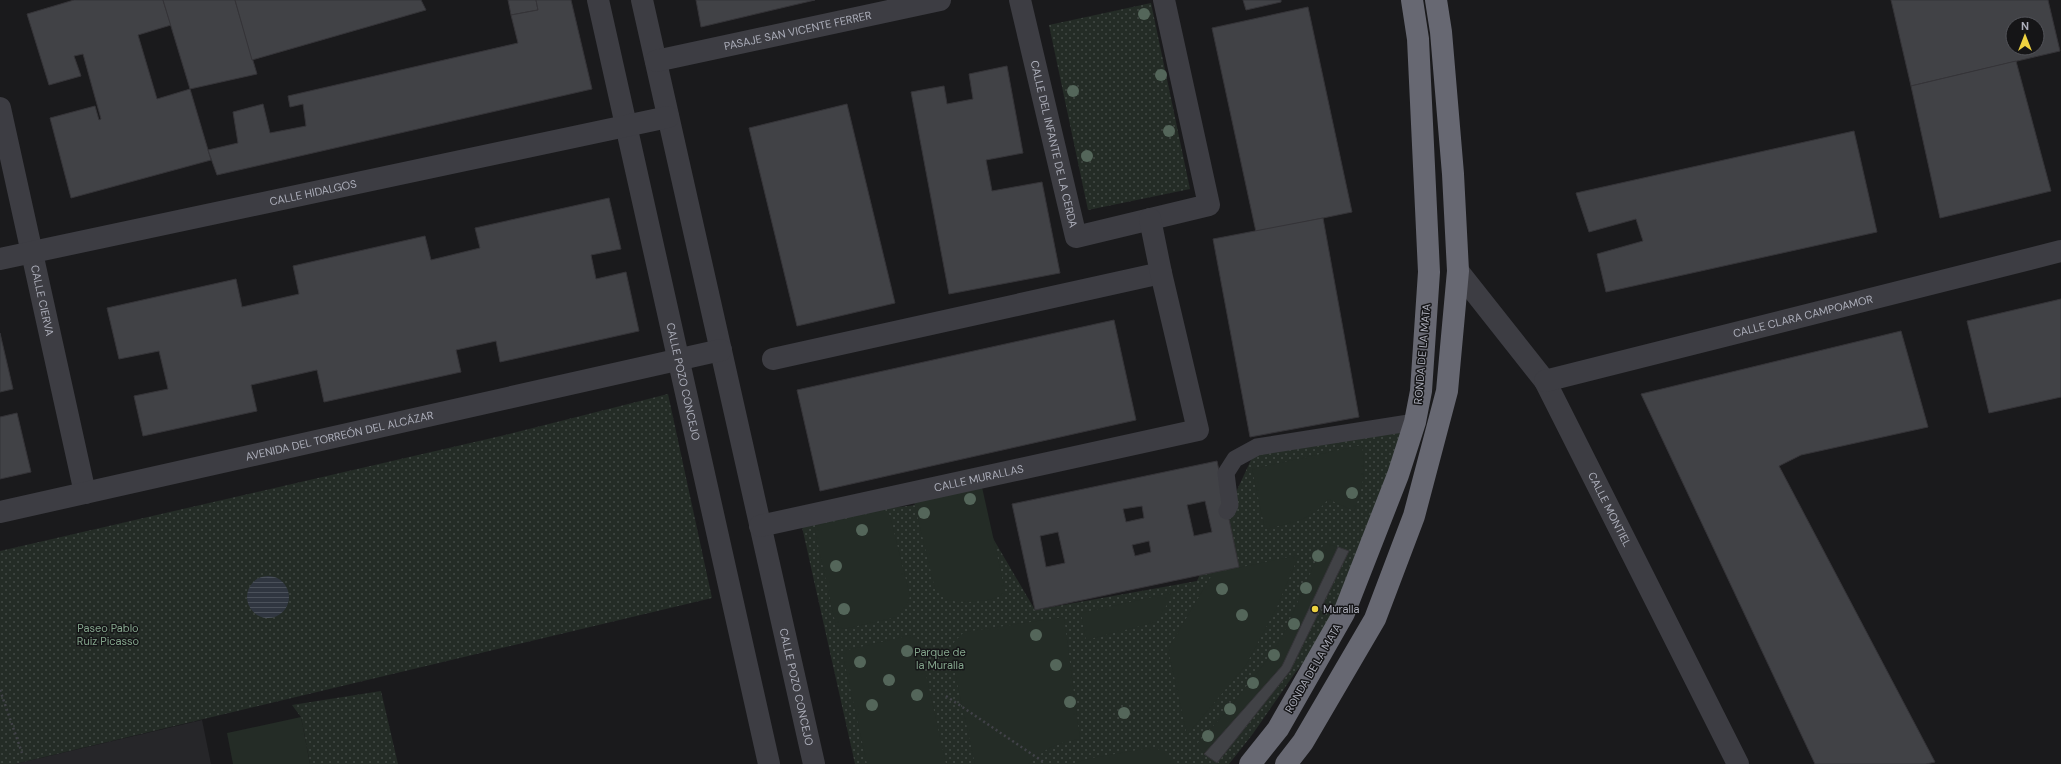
<svg xmlns="http://www.w3.org/2000/svg" width="2061" height="764" viewBox="0 0 2061 764" font-family="'DM Sans',sans-serif">
  <style>
    .built { fill: #262629 }
    .grass { fill: url(#grass-dots) }
    .garden { fill: #242c26 }
    .water { fill: url(#water-rules) }
    .building { fill: #414246; stroke: #353438; fill-rule: evenodd }
    .lines { fill: none; stroke-linecap: round; stroke-linejoin: round }
    .path { stroke: #414248; stroke-width: 2.5; stroke-dasharray: 2 3; stroke-linecap: butt }
    .lane { stroke: #3d3d43; stroke-width: 17 }
    .street { stroke: #3d3d43; stroke-width: 22 }
    .highway { stroke: #676872; stroke-width: 22 }
    .tree { fill: #54665a }
    .poi-dot { fill: #eed240; stroke: #151517; stroke-width: 1.5 }
    .labels { text-anchor: middle; stroke-width: 3; stroke-linejoin: round; paint-order: stroke }
    .street-label { font-size: 11px; fill: #adafbb; stroke: #151517 }
    .poi-label { font-size: 11px; fill: #adafbb; stroke: #151517; text-anchor: start }
    .park-label { font-size: 11px; fill: #84a58c; stroke: #151517 }
  </style>
  <defs>
    <pattern id="grass-dots" width="8" height="8" patternUnits="userSpaceOnUse"><rect width="8" height="8" fill="#242c26"/><path d="M2 2h.1M6 6h.1" fill="none" stroke="#414844" stroke-width="1.8" stroke-linecap="round"/></pattern>
    <pattern id="water-rules" width="6" height="5" patternUnits="userSpaceOnUse"><rect width="6" height="5" fill="#303640"/><path d="M0 2.5h6" fill="none" stroke="#4b515a"/></pattern>
  </defs>
  <rect width="100%" height="100%" fill="#1a1a1c"/>
  <!-- built -->
  <path class="built" d="M202 720 211 764H15Z"/>
  <!-- grass -->
  <g class="grass">
    <path d="M1151 3 1190 189 1088 210 1049 25Z"/>
    <path d="M668 394 712 598 15 764H0V551L505 435Z"/>
    <path d="M1415 422 1344 613 1295 673 1252 735 1229 764H855L800 518 970 499 1035 610 1197 581 1230 505 1257 447Z"/>
    <path d="M381 691 398 764H310L301 717 292 705Z"/>
  </g>
  <!-- garden -->
  <g class="garden">
    <path d="M1362 445C1366 472 1364 485 1354 511L1328 499C1312 521 1290 523 1265 529L1252 469Z"/>
    <path d="M982 487 1004 586V594C993 602 956 605 944 598 941 596 938 592 935 589L914 502Z"/>
    <path d="M885 510 890 516 910 596C908 606 901 609 897 617L844 629 836 626 815 531 819 525Z"/>
    <path d="M1324 543 1338 547 1282 666 1204 754 1196 745 1225 713 1268 659 1282 637Z"/>
    <path d="M1299 555 1277 607 1246 665 1187 735 1168 649 1213 573Z"/>
    <path d="M1175 592 1156 622 1086 640 1081 613Z"/>
    <path d="M1064 617 1080 739C1056 743 1046 748 1028 764H975L951 655 954 642 964 632Z"/>
    <path d="M911 635 918 639 946 764H867L843 656 847 650Z"/>
    <path d="M301 717 310 764H233L227 733Z"/>
    <path d="M1155 747 1164 753 1174 764H1071L1092 758Z"/>
  </g>
  <!-- water -->
  <circle class="water" cx="268" cy="597" r="21"/>
  <!-- building -->
  <g class="building">
    <path d="M74 0H163L171 25 138 35 157 99 190 89 211 160 71 198 50 118 95 106 99 120 101 119 83 54 74 56 81 76 49 85 27 14Z"/>
    <path d="M163 0H235L257 74 190 89Z"/>
    <path d="M235 0H421L426 10 252 60Z"/>
    <path d="M508 0H536L538 10 511 15Z"/>
    <path d="M536 0H571L592 89 217 175 208 150 238 143 233 112 263 104 270 133 306 126 303 104 290 107 288 96 518 43 511 15 538 10Z"/>
    <path d="M696 0H815L701 27Z"/>
    <path d="M1243 0H1281V2L1246 10Z"/>
    <path d="M1891 0H2048L2060 51 1911 86ZM2013 24H2037V48H2013Z"/>
    <path d="M1308 7 1352 212 1256 232 1212 28Z"/>
    <path d="M2016 61 2051 191 1940 218 1911 86Z"/>
    <path d="M1007 66 1023 153 986 160 992 191 1042 182 1060 273 949 294 911 92 944 86 947 104 973 99 969 74Z"/>
    <path d="M847 104 895 303 797 326 749 128Z"/>
    <path d="M1854 131 1877 232 1606 292 1597 254 1643 241 1636 219 1589 232 1576 193Z"/>
    <path d="M609 198 621 249 591 255 596 279 626 272 639 331 500 362 496 341 456 350 461 372 324 402 317 370 251 385 257 411 143 436 134 396 168 389 159 351 119 359 107 308 236 279 242 307 299 294 293 266 425 236 431 260 480 248 475 228Z"/>
    <path d="M1323 218 1359 417 1250 437 1213 239Z"/>
    <path d="M2061 299V397L1989 413 1967 321Z"/>
    <path d="M1114 320 1136 420 820 491 797 390Z"/>
    <path d="M1901 331 1928 427 1801 455 1779 466 1935 762 1926 764H1815L1641 394Z"/>
    <path d="M0 333 13 389 0 392Z"/>
    <path d="M17 413 31 472 0 479V417Z"/>
    <path d="M1217 461 1239 567 1035 610 1012 504ZM1205 501 1212 532 1194 536 1187 505ZM1142 506 1144 518 1126 522 1123 509ZM1058 532 1065 563 1046 567 1040 536ZM1149 541 1151 552 1135 556 1132 545Z"/>
    <path d="M1338 547 1349 551 1290 671 1217 763 1204 754 1282 666Z"/>
  </g>
  <g class="lines">
    <!-- path -->
    <g class="path">
      <path d="M0 690 22 753"/>
      <path d="M946 696 1045 763"/>
    </g>
    <!-- lane -->
    <path class="lane" d="M1227 511 1230 505 1226 473 1235 459 1257 447 1415 422"/>
    <!-- street -->
    <g class="street">
      <path id="s1" d="M598 0 769 764"/>
      <path id="s2" d="M642 0 814 764"/>
      <path id="s3" d="M1020 0 1076 237 1209 205 1164 0"/>
      <path id="s4" d="M656 61 940 0"/>
      <path id="s5" d="M0 108 85 493"/>
      <path id="s6" d="M0 259 668 117"/>
      <path id="s7" d="M1458 271 1545 381 1738 764"/>
      <path d="M773 359 1161 273"/>
      <path id="s8" d="M1545 381 2061 251"/>
      <path id="s9" d="M0 512 721 350"/>
      <path id="s10" d="M760 526 1198 430 1161 273 1150 219"/>
    </g>
    <!-- highway -->
    <g class="highway">
      <path d="M1250 764 1278 729 1344 613 1398 475 1415 422 1421 391 1429 272 1418 39 1412 0"/>
      <path d="M1286 764 1303 742 1375 619 1414 516 1447 391 1458 271 1453 174 1441 32 1436 0"/>
    </g>
  </g>
  <!-- trees -->
  <g class="tree">
    <circle cx="1144" cy="14" r="6"/>
    <circle cx="1161" cy="75" r="6"/>
    <circle cx="1073" cy="91" r="6"/>
    <circle cx="1169" cy="131" r="6"/>
    <circle cx="1087" cy="156" r="6"/>
    <circle cx="1352" cy="493" r="6"/>
    <circle cx="970" cy="499" r="6"/>
    <circle cx="924" cy="513" r="6"/>
    <circle cx="862" cy="530" r="6"/>
    <circle cx="1318" cy="556" r="6"/>
    <circle cx="836" cy="566" r="6"/>
    <circle cx="1306" cy="588" r="6"/>
    <circle cx="1222" cy="589" r="6"/>
    <circle cx="844" cy="609" r="6"/>
    <circle cx="1242" cy="615" r="6"/>
    <circle cx="1294" cy="624" r="6"/>
    <circle cx="1036" cy="635" r="6"/>
    <circle cx="907" cy="651" r="6"/>
    <circle cx="1274" cy="655" r="6"/>
    <circle cx="860" cy="662" r="6"/>
    <circle cx="1056" cy="665" r="6"/>
    <circle cx="889" cy="680" r="6"/>
    <circle cx="1253" cy="683" r="6"/>
    <circle cx="917" cy="695" r="6"/>
    <circle cx="1070" cy="702" r="6"/>
    <circle cx="872" cy="705" r="6"/>
    <circle cx="1230" cy="709" r="6"/>
    <circle cx="1124" cy="713" r="6"/>
    <circle cx="1208" cy="736" r="6"/>
  </g>
  <!-- markers -->
  <circle class="poi-dot" cx="1315" cy="609" r="4"/>
  <g class="labels">
    <!-- street labels -->
    <g class="street-label">
      <text dy="4" stroke="none"><textPath href="#s4" startOffset="145">PASAJE SAN VICENTE FERRER</textPath></text>
      <text dy="4" stroke="none"><textPath href="#s3" startOffset="148">CALLE DEL INFANTE DE LA CERDA</textPath></text>
      <text dy="4" stroke="none"><textPath href="#s6" startOffset="320">CALLE HIDALGOS</textPath></text>
      <text dy="4" stroke="none"><textPath href="#s5" startOffset="197">CALLE CIERVA</textPath></text>
      <text dy="4" stroke="none"><textPath href="#s8" startOffset="266">CALLE CLARA CAMPOAMOR</textPath></text>
      <text transform="translate(1422 354) rotate(-85)" y="4">RONDA DE LA MATA</text>
      <text dy="4" stroke="none"><textPath href="#s1" startOffset="391">CALLE POZO CONCEJO</textPath></text>
      <text dy="4" stroke="none"><textPath href="#s9" startOffset="348">AVENIDA DEL TORREÓN DEL ALCÁZAR</textPath></text>
      <text dy="4" stroke="none"><textPath href="#s10" startOffset="224">CALLE MURALLAS</textPath></text>
      <text dy="4" stroke="none"><textPath href="#s7" startOffset="284">CALLE MONTIEL</textPath></text>
      <text transform="translate(1313 668) rotate(-60)" y="4">RONDA DE LA MATA</text>
      <text dy="4" stroke="none"><textPath href="#s2" startOffset="704">CALLE POZO CONCEJO</textPath></text>
    </g>
    <!-- poi labels -->
    <g class="poi-label">
      <text x="1323" y="613">Muralla</text>
    </g>
    <!-- park labels -->
    <g class="park-label">
      <text x="108" y="632">Paseo Pablo<tspan x="108" dy="13">Ruiz Picasso</tspan></text>
      <text x="940" y="656">Parque de<tspan x="940" dy="13">la Muralla</tspan></text>
    </g>
  </g>
  <!-- north arrow -->
  <g transform="translate(2025 36)"><circle r="19" fill="#151517" stroke="#525359"/>
  <path d="M0-3L7 15L0 10L-7 15Z" fill="#eed240"/>
  <text y="-6" font-size="11" font-weight="bold" text-anchor="middle" fill="#adafbb">N</text>
  </g>
</svg>
